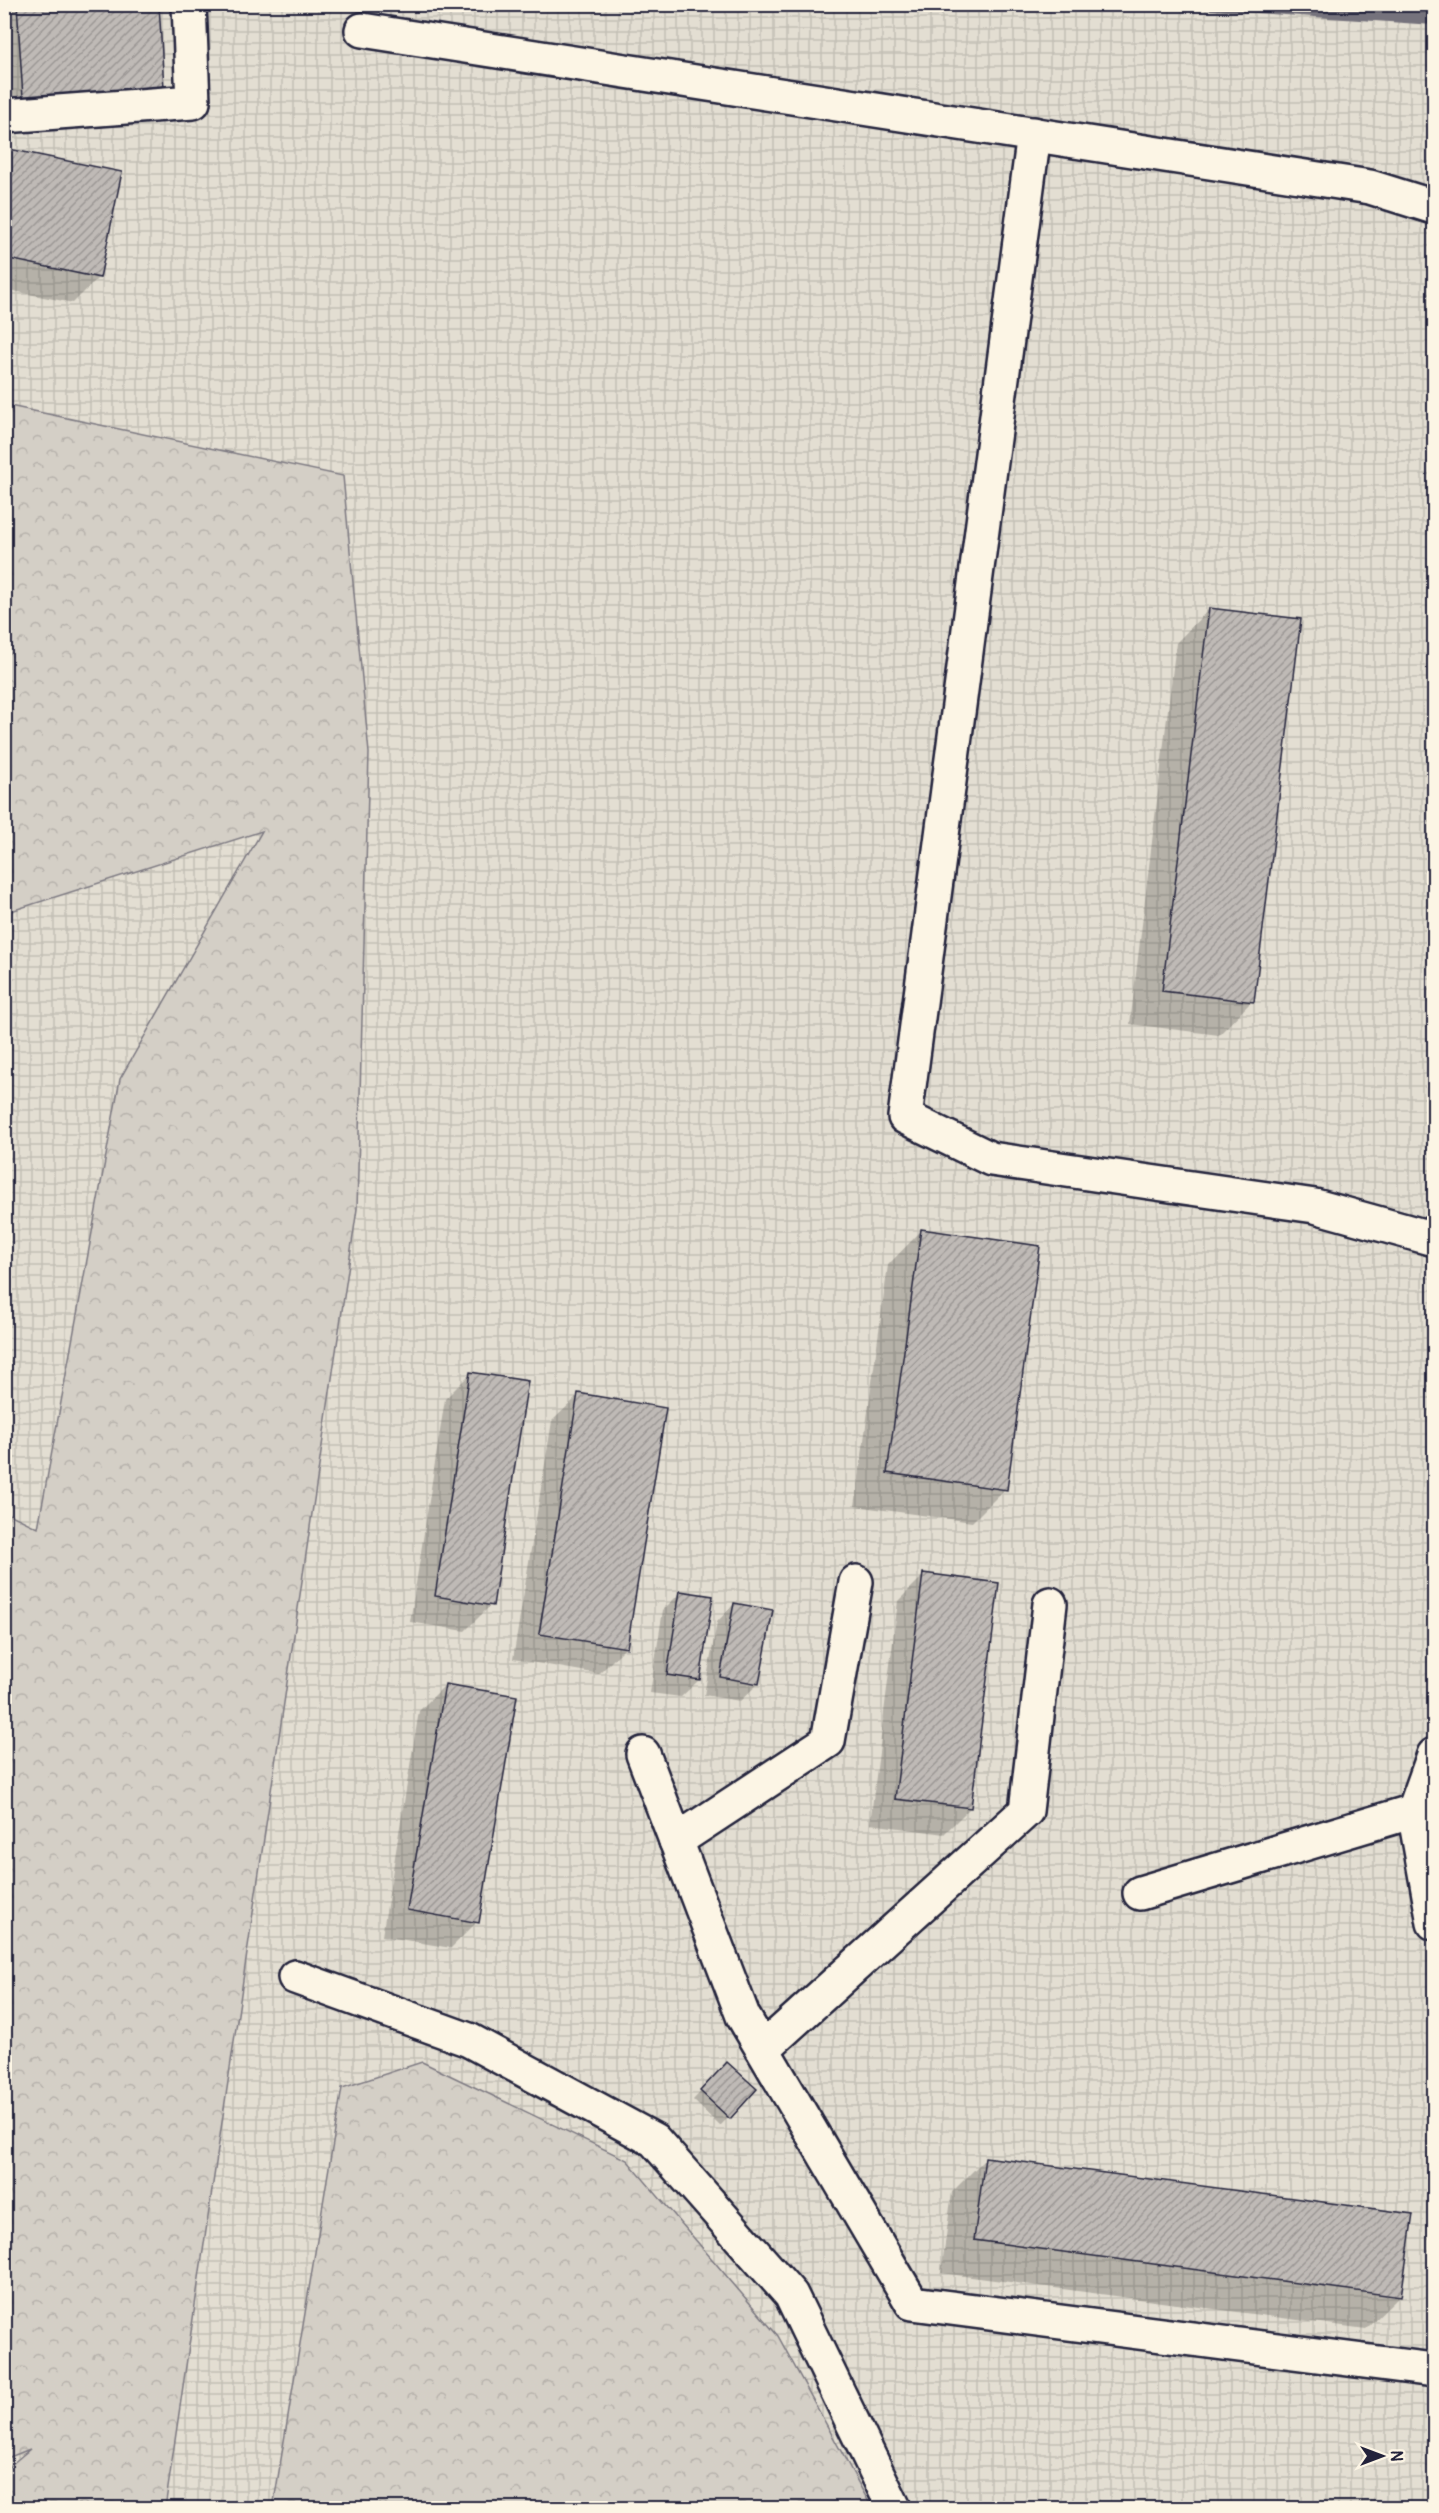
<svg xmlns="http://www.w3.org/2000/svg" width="1439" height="2513" viewBox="0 0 1439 2513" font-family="Pangolin,sans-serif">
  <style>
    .industrial { fill: url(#industrial-grid) }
    .forest { fill: url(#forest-crowns); stroke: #7b7880; stroke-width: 1.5 }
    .shadow { fill: #0003 }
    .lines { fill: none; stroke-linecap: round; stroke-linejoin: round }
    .stream { stroke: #75727b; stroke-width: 12 }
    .building { fill: url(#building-hatch); stroke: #22223b; stroke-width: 1.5 }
    .minor-casing { stroke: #22223b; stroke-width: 38 }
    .minor { stroke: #fcf5e5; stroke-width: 33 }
  </style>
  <defs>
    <pattern id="industrial-grid" width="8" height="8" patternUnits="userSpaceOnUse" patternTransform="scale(1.5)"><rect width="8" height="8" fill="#e3ded2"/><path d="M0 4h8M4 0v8" fill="none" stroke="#c2beb5"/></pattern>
    <pattern id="forest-crowns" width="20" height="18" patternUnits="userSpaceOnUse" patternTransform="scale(1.5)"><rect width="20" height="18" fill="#d4cfc6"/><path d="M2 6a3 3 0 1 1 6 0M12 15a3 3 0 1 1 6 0" fill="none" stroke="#b6b1ab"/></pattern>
    <pattern id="building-hatch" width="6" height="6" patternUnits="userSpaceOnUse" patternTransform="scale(1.5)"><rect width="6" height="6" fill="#bfbab6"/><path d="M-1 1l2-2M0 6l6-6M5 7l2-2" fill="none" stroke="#9b9795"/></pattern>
  </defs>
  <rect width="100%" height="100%" fill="#f3edde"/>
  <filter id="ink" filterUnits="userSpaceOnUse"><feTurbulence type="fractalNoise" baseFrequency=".0167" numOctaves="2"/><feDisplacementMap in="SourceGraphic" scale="12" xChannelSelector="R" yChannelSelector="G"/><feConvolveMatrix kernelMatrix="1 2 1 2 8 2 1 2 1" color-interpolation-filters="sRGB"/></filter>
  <g filter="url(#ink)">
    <!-- industrial -->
    <rect class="industrial" x="5" y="5" width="1429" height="2503"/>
    <!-- forest -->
    <g class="forest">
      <path d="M5 405 343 476 369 753 357 1209 165 2508H5V2470L30 2449 5 2459V1512L38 1528 120 1079 262 831 5 913Z"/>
      <path d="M422 2062 627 2160 778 2336 872 2508H273L342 2088Z"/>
    </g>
    <!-- shadow -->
    <g class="shadow">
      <path d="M4 4H157L4 130Z"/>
      <path d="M4 149 99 277 73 303 4 289Z"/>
      <path d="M1209 609 1252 1001 1219 1035 1130 1024 1176 643Z"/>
      <path d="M921 1231 1005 1489 972 1522 855 1506 888 1265Z"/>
      <path d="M471 1373 491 1605 465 1631 410 1622 445 1399Z"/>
      <path d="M579 1395 625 1648 599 1674 513 1659 552 1421Z"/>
      <path d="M924 1575 970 1808 944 1834 870 1824 898 1601Z"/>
      <path d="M681 1592 699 1680 681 1697 650 1693 663 1610Z"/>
      <path d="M734 1604 758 1684 740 1701 704 1695 717 1622Z"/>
      <path d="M445 1685 477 1922 451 1948 382 1936 419 1711Z"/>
      <path d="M727 2064 755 2090 720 2126 693 2100Z"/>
      <path d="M986 2158 1400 2296 1366 2329 941 2273 952 2192Z"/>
    </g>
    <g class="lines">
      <!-- stream -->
      <path class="stream" d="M1211 4 1434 19"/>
    </g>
    <!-- building -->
    <g class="building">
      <path d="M17 4H159L164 88 23 98Z"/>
      <path d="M4 148 122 172 100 278 4 258Z"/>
      <path d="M1209 608 1301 619 1254 1002 1162 991Z"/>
      <path d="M921 1229 1040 1246 1007 1490 887 1473Z"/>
      <path d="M470 1372 528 1381 493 1606 435 1596Z"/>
      <path d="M578 1393 666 1408 627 1648 539 1634Z"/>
      <path d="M923 1573 999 1583 971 1808 895 1799Z"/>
      <path d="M680 1591 713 1596 700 1680 667 1675Z"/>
      <path d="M734 1603 773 1610 759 1684 720 1677Z"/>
      <path d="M445 1684 517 1696 479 1923 407 1910Z"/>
      <path d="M727 2062 757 2089 730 2119 700 2091Z"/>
      <path d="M985 2157 1413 2214 1401 2297 974 2240Z"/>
    </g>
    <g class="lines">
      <!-- minor casing -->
      <g class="minor-casing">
        <g id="minor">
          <path d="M362 30 1370 187 1434 207"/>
          <path d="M4 116 193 102 189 4"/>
          <path d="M1034 134 905 1117 991 1159 1315 1206 1434 1239"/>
          <path d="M643 1754 743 2016 912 2303 1434 2370"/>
          <path d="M1434 1755 1414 1811 1434 1923"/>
          <path d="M676 1841 828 1741 856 1582"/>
          <path d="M1140 1893 1414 1811"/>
          <path d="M295 1977 469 2040 654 2140 791 2295 894 2508"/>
          <path d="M763 2049 1026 1811 1050 1604"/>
        </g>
      </g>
      <!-- minor -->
      <use href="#minor" class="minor"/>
    </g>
  </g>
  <!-- margin -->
  <rect width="1439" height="2513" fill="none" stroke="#fcf5e5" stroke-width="24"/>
  <rect x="12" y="12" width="1415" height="2489" fill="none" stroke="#22223b" stroke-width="2" filter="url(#ink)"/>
  <!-- north arrow -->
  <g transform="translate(1382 2456) rotate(90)" stroke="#fcf5e5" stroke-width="4.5" paint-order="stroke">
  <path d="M0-4.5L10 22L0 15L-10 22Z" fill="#22223b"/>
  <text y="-9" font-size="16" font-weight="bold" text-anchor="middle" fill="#22223b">N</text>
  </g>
</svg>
